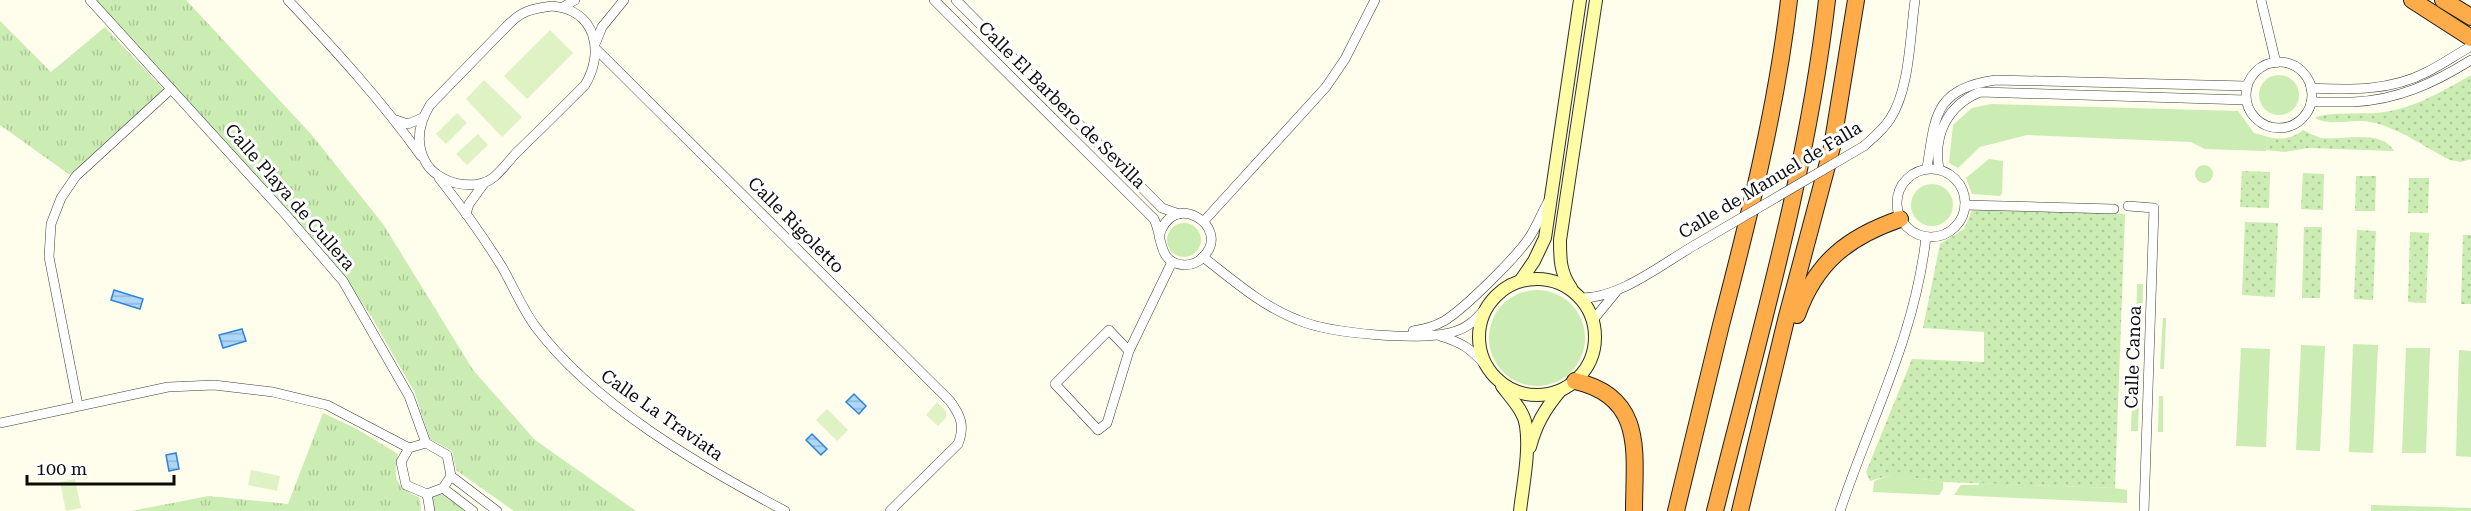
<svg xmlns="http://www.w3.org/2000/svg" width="2471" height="511" viewBox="0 0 2471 511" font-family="'Roboto Serif',serif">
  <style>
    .grass { fill: url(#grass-dots) }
    .park { fill: url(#park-tufts) }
    .garden { fill: #cbecb2 }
    .pitch { fill: #dff2c4 }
    .water { fill: url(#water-rules); stroke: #2e85d6; stroke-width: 1.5 }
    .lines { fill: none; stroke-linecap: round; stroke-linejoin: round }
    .street-casing { stroke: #3f3f3f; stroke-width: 10 }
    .secondary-casing { stroke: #2e2e2e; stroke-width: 14 }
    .highway-casing { stroke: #1d1d1d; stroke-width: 18 }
    .street { stroke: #fff; stroke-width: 9 }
    .secondary { stroke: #fffca6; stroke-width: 12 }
    .highway { stroke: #feab4a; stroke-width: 16 }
    .street-bridge-casing { stroke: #3f3f3f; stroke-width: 10; stroke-linecap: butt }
    .street-bridge { stroke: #fff; stroke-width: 9 }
    .labels { text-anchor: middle; stroke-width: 6; stroke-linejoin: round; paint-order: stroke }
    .street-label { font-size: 18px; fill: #0c0c0c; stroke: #fff }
  </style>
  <defs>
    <pattern id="grass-dots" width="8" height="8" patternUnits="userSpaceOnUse" patternTransform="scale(1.5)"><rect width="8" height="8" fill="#cbecb2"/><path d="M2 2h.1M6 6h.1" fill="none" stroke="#adc998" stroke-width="1.8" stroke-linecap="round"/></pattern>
    <pattern id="park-tufts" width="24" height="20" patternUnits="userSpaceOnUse" patternTransform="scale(1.5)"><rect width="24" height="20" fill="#cbecb2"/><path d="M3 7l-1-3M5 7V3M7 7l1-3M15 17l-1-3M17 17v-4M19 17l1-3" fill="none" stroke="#adc998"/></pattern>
    <pattern id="water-rules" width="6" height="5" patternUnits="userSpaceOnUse" patternTransform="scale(1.5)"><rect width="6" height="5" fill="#acd6fa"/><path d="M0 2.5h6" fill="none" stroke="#93b6d5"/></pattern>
  </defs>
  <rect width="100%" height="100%" fill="#fffdeb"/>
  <!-- grass -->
  <g class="grass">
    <path d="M2471 75V159L2461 162 2450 160C2424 147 2398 127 2370 122 2353 118 2330 127 2315 118 2322 112 2363 114 2375 113 2410 111 2441 92 2471 75Z"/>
    <path d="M2303 130C2309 133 2315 136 2321 138 2341 141 2381 128 2394 151L2308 148 2285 152 2266 150 2268 137C2280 140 2293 139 2303 130Z"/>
    <path d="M2242 171 2270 172 2269 208 2240 207Z"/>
    <path d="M2303 173 2324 174 2323 210 2301 209Z"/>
    <path d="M2356 176H2376L2375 211H2355Z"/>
    <path d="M2409 178H2429L2428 213H2408Z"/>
    <path d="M1973 208 2125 214 2115 488 1943 482 1913 478V475H1890L1870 481 1866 472 1912 359 1984 362V332L1923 328 1940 244 1964 229Z"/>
    <path d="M2245 222 2278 223 2275 297 2242 295Z"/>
    <path d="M2304 227H2322L2320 298H2302Z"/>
    <path d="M2357 230 2376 231 2373 300 2354 299Z"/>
    <path d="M2410 232 2429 233 2426 303 2408 302Z"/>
    <path d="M2463 235H2471V304H2461Z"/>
  </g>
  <!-- park -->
  <g class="park">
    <path d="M93 0H186L311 134 383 224 473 370 535 440 636 511H514L456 470 452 451 430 439 414 391 371 316 323 249Z"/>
    <path d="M0 21 51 72 105 27 164 90 70 175 0 125Z"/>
    <path d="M323 413 357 429 398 454C392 481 397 487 420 498L421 511H131L209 496 288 504Z"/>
    <path d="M442 491 468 511H433L431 496Z"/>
  </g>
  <!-- garden -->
  <g class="garden">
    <circle cx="2279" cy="95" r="20"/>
    <path d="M1991 104 2238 111 2254 133 2268 137 2266 151 2205 149 2191 142 2027 135 1980 147 1958 168 1949 163 1953 125 1972 108Z"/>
    <path d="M1989 159 2003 161 2002 193 2000 196 1972 194 1966 178Z"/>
    <circle cx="2204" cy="174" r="9"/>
    <circle cx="1932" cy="205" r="21"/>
    <circle cx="1184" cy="240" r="17"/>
    <path d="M2137 284H2143L2142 335H2136Z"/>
    <circle cx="1537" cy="338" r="48"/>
    <path d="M2163 318H2166L2164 369H2160Z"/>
    <path d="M2353 344 2378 345 2373 453 2349 452Z"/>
    <path d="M2301 345 2325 346 2320 451 2296 450Z"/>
    <path d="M2241 348 2270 349 2266 447 2236 446Z"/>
    <path d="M2406 348H2430L2426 453H2402Z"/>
    <path d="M2459 350 2471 351V457L2456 456Z"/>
    <path d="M2133 373H2140L2138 431H2131Z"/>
    <path d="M2159 396H2163V432H2158Z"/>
    <path d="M1890 475H1914V478L1943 482V489L1939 495 1873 492 1874 481Z"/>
    <path d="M1979 483 2114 488 2127 490V503L1954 495 1961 485H1979Z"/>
    <path d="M2371 505 2471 508V511H2371Z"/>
  </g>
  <!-- pitch -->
  <g class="pitch">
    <path d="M550 30 573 53 527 99 504 76Z"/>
    <path d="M484 80 522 117 502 137 466 99Z"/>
    <path d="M457 113 467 123 446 144 436 134Z"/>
    <path d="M478 134 488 145 467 165 456 154Z"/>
    <path d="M937 402 946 411V418L938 426 926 415Z"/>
    <path d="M827 409 848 430 837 441 816 420Z"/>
    <path d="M251 470 280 476 277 491 248 485Z"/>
    <path d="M75 479 81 508 66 511 60 482Z"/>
  </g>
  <!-- water -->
  <g class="water">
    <path d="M114 290 143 299 140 309 111 300Z"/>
    <path d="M242 329 246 341 223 348 219 335Z"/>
    <path d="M854 394 866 406 859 414 846 402Z"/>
    <path d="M812 434 827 449 821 455 806 440Z"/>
    <path d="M176 453 179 469 169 471 166 455Z"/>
  </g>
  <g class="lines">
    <!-- street casing -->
    <g class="street-casing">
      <g id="street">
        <path d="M90 0 286 215 343 281 409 396 426 443"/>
        <path d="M288 0C335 50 381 100 421 156"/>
        <path d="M934 0 1154 219C1163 237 1157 263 1184 265 1192 265 1199 262 1204 256 1232 226 1171 188 1159 237"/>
        <path d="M956 0 1162 208 1179 214"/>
        <path d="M2261 0 2276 63"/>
        <path d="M552 6C596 10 605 52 585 85 562 108 539 131 516 153 509 161 502 170 494 177 475 193 436 183 425 161 415 142 419 123 430 105L506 27C521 11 530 9 552 6Z"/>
        <path d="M563 7 575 0"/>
        <path d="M596 42 602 27 624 0"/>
        <path d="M597 50 950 401C961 416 965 426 958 444L890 511"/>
        <circle cx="2279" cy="95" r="33"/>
        <path d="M2311 88C2350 90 2391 91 2427 72 2441 65 2454 56 2468 48"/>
        <path d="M2311 102C2325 102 2339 102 2353 102 2398 100 2434 83 2471 60"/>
        <path d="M396 120 408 124 422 118"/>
        <path d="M1864 146C1874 137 1883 130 1890 119 1910 89 1910 35 1915 0"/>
        <path d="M1927 168C1935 117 1934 88 1996 80L2247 86"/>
        <circle cx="1931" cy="203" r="34"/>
        <path d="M1939 169C1933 134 1948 105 1980 92L2246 100"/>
        <path d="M439 178C461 206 483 236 502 267 513 286 522 308 535 326 593 404 700 466 785 511"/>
        <path d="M1965 205 2114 209"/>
        <path d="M2128 206 2154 208 2144 511"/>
        <path d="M466 214 469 204 485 182"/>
        <path d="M1204 221 1326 87 1345 59 1375 0"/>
        <path d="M1203 257C1234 281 1262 306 1298 320 1331 334 1424 342 1456 331 1469 327 1476 319 1485 309"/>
        <path d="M1580 298C1619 299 1662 264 1695 245"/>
        <path d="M1593 320 1616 292"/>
        <path d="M1413 331C1424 329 1434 327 1444 321 1464 309 1518 256 1531 235 1537 225 1542 213 1548 202"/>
        <path d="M1440 336C1463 343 1470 348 1486 366"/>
        <path d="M1129 351 1109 330 1055 384 1098 430 1107 423 1129 351 1172 262"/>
        <path d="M78 405 49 257 51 224 61 198 76 176 171 89"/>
        <path d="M0 423 168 387 214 385 273 392 327 405 409 448"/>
        <path d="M426 443 447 455 451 476 443 488 427 494 406 485 401 462 409 448Z"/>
        <path d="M451 476 497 511"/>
        <path d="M443 488 473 511"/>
        <path d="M427 494 430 511"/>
        <path d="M1840 511C1871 418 1915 336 1926 237"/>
      </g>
    </g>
    <!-- secondary casing -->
    <g class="secondary-casing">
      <g id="secondary">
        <circle cx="1537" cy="337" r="58"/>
        <path d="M1521 280 1534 261 1545 238 1580 0"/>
        <path d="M1571 288C1560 272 1560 259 1560 240L1596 0"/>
        <path d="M1502 386C1511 398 1524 411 1526 426 1530 451 1523 485 1520 511"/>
        <path d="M1530 447C1536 424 1545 409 1560 391"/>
      </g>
    </g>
    <!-- highway casing -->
    <g class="highway-casing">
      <g id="highway">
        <path d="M2412 0 2471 38"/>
        <path d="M2443 0 2471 17"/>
        <path d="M1797 315C1816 262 1848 237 1900 219"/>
        <path d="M1575 381C1646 397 1634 454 1634 511"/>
        <path d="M1676 511C1691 449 1706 387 1721 325 1749 217 1776 111 1789 0"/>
        <path d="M1715 511C1757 342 1807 174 1827 0"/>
        <path d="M1740 511 1786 320 1832 147 1856 0"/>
      </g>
    </g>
    <!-- street -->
    <use href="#street" class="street"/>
    <!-- secondary -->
    <use href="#secondary" class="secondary"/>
    <!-- highway -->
    <use href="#highway" class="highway"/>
    <!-- street-bridge casing -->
    <g class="street-bridge-casing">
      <path id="street-bridge" d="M1695 245 1864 146"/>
    </g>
    <!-- street-bridge -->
    <use href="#street-bridge" class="street-bridge"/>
  </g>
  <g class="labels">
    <!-- street labels -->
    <g class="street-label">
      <text transform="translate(1062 105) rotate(45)" y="6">Calle El Barbero de Sevilla</text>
      <text transform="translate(1770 180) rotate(-31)" y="6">Calle de Manuel de Falla</text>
      <text transform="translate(290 197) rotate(49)" y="6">Calle Playa de Cullera</text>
      <text transform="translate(796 225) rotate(45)" y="6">Calle Rigoletto</text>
      <text transform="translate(2133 357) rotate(-88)" y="6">Calle Canoa</text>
      <text transform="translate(662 415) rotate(35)" y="6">Calle La Traviata</text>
    </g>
  </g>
  <!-- scale -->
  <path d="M27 475v9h147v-9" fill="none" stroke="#0c0c0c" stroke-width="3"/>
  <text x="36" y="475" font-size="18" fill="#0c0c0c" stroke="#ffffff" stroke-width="4.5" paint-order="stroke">100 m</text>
</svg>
